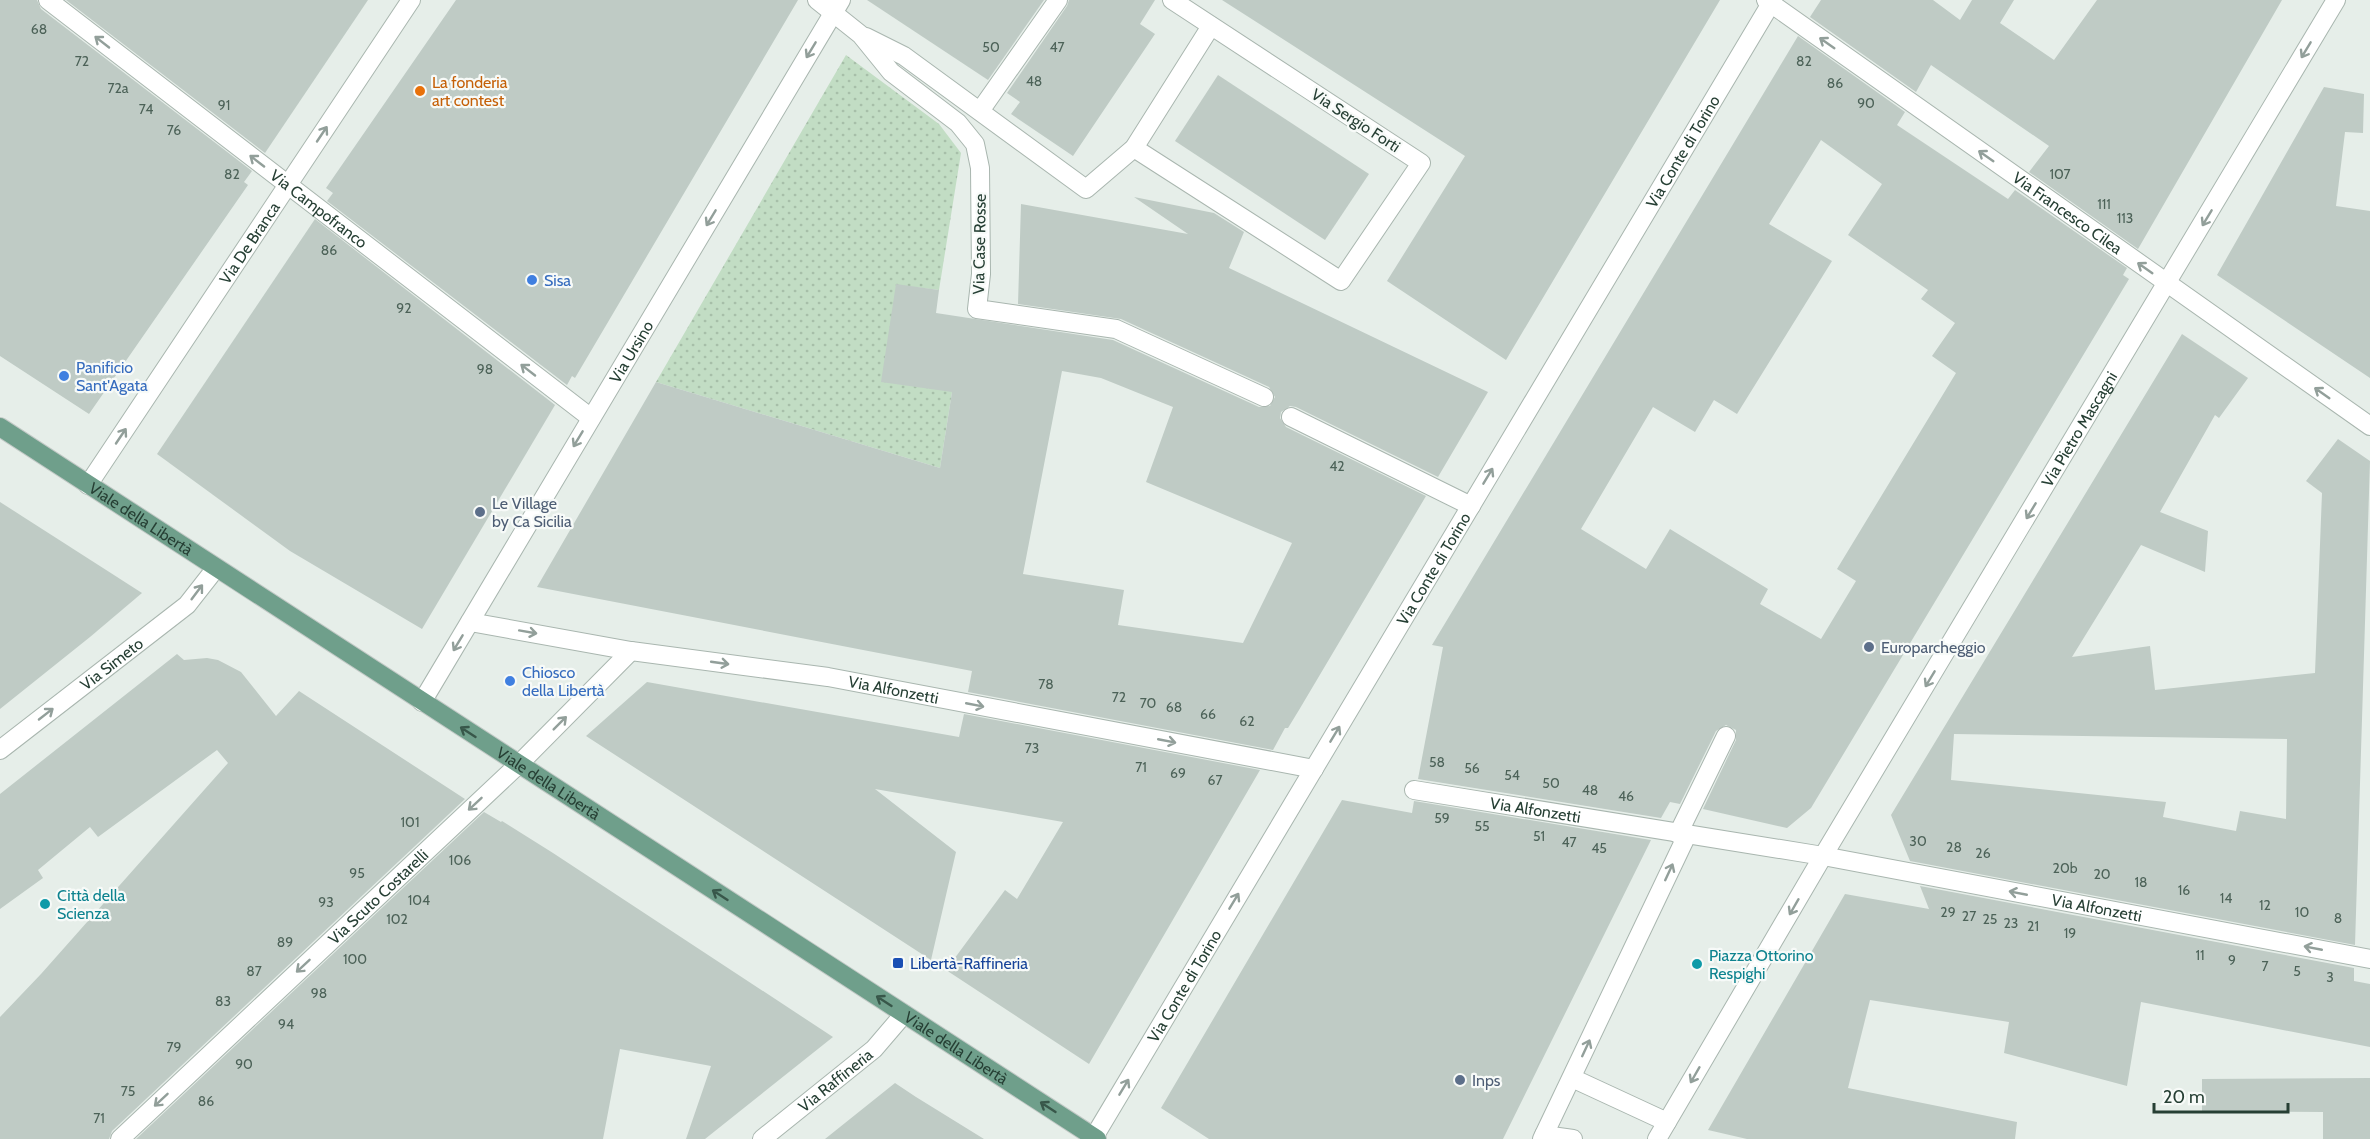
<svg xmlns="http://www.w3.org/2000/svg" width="2370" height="1139" viewBox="0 0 2370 1139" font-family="Cabin,sans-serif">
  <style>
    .grass { fill: url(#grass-dots) }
    .building { fill: #bfcbc5; fill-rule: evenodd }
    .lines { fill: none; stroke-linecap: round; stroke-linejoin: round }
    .minor-casing { stroke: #a9b6af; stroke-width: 20 }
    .primary-casing { stroke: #c2c9c6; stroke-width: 20 }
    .minor { stroke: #fff; stroke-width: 18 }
    .primary { stroke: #6f9f8b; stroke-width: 18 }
    .oneway { stroke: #929f9a }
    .oneway2 { stroke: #38574a }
    .food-dot { fill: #e8710a; stroke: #f7faf8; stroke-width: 2 }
    .shop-dot { fill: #3f7fe0; stroke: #f7faf8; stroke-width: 2 }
    .service-dot { fill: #5c6f8a; stroke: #f7faf8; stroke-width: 2 }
    .culture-dot { fill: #0f9aa8; stroke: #f7faf8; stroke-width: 2 }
    .transit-dot { fill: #1a4fb4; stroke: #f7faf8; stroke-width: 2 }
    .labels { text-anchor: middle; stroke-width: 4.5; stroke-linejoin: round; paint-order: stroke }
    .number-label { font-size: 14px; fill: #4c6258 }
    .food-label { font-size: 16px; fill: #c56008; stroke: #f7faf8; text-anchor: start }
    .street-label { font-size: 16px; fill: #263f34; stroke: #f7faf8 }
    .shop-label { font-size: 16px; fill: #366cbe; stroke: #f7faf8; text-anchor: start }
    .service-label { font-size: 16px; fill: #4e5e75; stroke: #f7faf8; text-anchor: start }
    .culture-label { font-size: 16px; fill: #0d838f; stroke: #f7faf8; text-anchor: start }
    .transit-label { font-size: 16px; fill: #164399; stroke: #f7faf8; text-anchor: start }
  </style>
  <defs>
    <pattern id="grass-dots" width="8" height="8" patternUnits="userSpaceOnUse" patternTransform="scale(1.5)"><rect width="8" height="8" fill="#c2ddc4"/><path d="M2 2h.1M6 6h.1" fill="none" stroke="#a7bfa9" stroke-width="1.8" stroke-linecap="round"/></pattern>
  </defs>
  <rect width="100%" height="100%" fill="#e6eee9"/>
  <!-- grass -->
  <path class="grass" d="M846 55 939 124 961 153 939 290 896 285 952 392 940 468 656 382Z"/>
  <!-- building -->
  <g class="building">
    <path d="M0 0H37L41 9 252 171 244 182 248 185 89 414 0 356Z"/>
    <path d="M66 0H368L265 153Z"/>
    <path d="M456 0H798L575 378 572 376 567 385 327 201 333 193 326 188Z"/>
    <path d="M867 0H1044L988 80Z"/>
    <path d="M1069 0H1155L1140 24 1155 34 1073 156 1011 114 1020 102 1007 93 1067 6Z"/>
    <path d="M1222 0H1720L1506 360 1387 281 1465 156Z"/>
    <path d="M1821 0H1933L1960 20 1972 0H2014L2000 23 2054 60 2097 0H2282L2138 249 2029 172 2049 146 1931 65 1916 92 1810 17Z"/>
    <path d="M1798 36 1905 112 1897 125 2008 199 2015 190 2127 268 2123 275 2129 279 1811 808 1787 828 1703 809 1736 740V730L1726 725 1716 731 1680 804 1670 802 1661 818 1418 779 1443 647 1432 645ZM1821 140 1882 184 1848 235 1928 290 1921 299 1955 323 1932 356 1956 373 1837 569 1856 581 1821 639 1760 604 1768 589 1670 529 1646 569 1581 529 1653 407 1695 432 1714 400 1737 414 1832 261 1769 224Z"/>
    <path d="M1218 75 1369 174 1325 240 1175 141Z"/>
    <path d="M2324 87 2364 94 2363 133 2345 132 2336 206 2370 211V378L2217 275Z"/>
    <path d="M1134 197 1214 213 1244 232 1229 268 1488 392 1438 477 1296 407 1290 406 1281 412 1280 418 1286 427 1426 496 1299 710 1288 728H1285L1273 750 968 692 972 671 537 587 656 382 940 468 952 392 881 382 896 284 939 290 936 313 1113 340 1259 407 1270 406 1275 397 1269 387 1121 319 1018 304 1021 204 1188 234ZM1062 371 1101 378 1173 407 1146 482 1292 543 1243 643 1118 625 1124 590 1023 574Z"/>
    <path d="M315 219 555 405 422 629 290 551 157 454Z"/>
    <path d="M2182 334 2248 378 2219 418 2215 415 2160 512 2208 531 2205 572 2141 545 2072 657 2150 646 2155 690 2315 673 2322 493 2306 481 2338 439 2370 461 2355 945 1910 861 1891 815ZM1954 734 2287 739 2286 819 2240 811 2236 831 2163 817 2166 802 1951 780Z"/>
    <path d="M0 502 142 593 90 637 0 709Z"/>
    <path d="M177 654 184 660 207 658 218 660 241 672 276 716 299 691 465 799 112 1131 109 1139H0V1017L41 974 228 763 217 750 98 837 90 827 38 870 43 878 0 909V794Z"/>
    <path d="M647 682 959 737 964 714 1260 770 1089 1064 946 970 1005 890 1017 899 1063 822 875 789 956 852 931 960 586 736Z"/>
    <path d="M1342 800 1412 813 1414 801 1651 840 1503 1139H1209L1161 1108Z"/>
    <path d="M484 812 501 822 502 821 553 853 833 1037 705 1139H686L711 1066 620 1049 603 1139H136Z"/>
    <path d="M1920 886 2354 968V981L2370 984V1047L2141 1002 2127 1086 2004 1053 2009 1022 1870 1000 1848 1088 2017 1122 2015 1139H1747L1708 1130 1845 894 1929 909Z"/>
    <path d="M2370 1078V1139H2323V1112L2202 1111V1079Z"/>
    <path d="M895 1083 916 1097 984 1139H825Z"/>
  </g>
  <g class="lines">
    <!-- minor casing -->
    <g class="minor-casing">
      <g id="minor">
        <path id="s1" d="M48 0 591 418"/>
        <path d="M817 0 861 35 891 72 958 123 975 144 980 168 981 274 977 309 1116 329 1264 397"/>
        <path id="s2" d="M1766 0 2370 426"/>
        <path d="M866 37 904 56 1086 189 1134 148 1211 26"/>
        <path d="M980 111 1058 0"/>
        <path d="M1134 148 1341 281 1421 163 1172 0"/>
        <path d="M1291 417 1471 506"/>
        <path id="s3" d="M88 485 411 0"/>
        <path id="s4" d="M470 622 631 651 828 677 1314 769"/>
        <path id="s5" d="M422 702 841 0"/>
        <path id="s6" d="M0 750 187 605 216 568"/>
        <path id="s7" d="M1414 790 1823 856 2370 959"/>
        <path d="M1678 834 1726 736"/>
        <path d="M1572 1078 1667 1122"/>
        <path d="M1544 1135 1573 1139"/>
        <path id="s8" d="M1094 1137 1773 0"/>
        <path id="s9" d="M120 1139 519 764 631 651"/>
        <path id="s10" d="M762 1139 874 1049 904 1014"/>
        <path d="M1542 1139 1687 835"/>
        <path id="s11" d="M1657 1139 1823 856 2336 0"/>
      </g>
    </g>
    <!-- primary casing -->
    <g class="primary-casing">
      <g id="primary">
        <path id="s12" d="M0 427 1097 1139"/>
      </g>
    </g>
    <!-- minor -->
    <use href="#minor" class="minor"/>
    <!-- primary -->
    <use href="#primary" class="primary"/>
  </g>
  <!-- one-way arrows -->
  <defs><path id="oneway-shaft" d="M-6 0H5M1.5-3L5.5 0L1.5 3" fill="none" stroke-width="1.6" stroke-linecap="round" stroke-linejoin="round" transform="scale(1.5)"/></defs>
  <g class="oneway">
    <use href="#oneway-shaft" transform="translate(102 42) rotate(-142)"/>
    <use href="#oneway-shaft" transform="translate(1827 43) rotate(-145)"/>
    <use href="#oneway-shaft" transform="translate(811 50) rotate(121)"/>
    <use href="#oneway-shaft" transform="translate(2306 50) rotate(121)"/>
    <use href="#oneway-shaft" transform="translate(322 134) rotate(-56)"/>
    <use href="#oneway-shaft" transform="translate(1986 156) rotate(-145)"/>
    <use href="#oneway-shaft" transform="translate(257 161) rotate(-142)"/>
    <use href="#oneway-shaft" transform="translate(711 218) rotate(121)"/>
    <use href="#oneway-shaft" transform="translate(2207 218) rotate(121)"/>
    <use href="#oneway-shaft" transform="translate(2145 268) rotate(-145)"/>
    <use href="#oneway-shaft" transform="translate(528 370) rotate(-142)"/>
    <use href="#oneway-shaft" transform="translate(2322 393) rotate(-145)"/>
    <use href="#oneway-shaft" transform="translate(121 436) rotate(-56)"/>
    <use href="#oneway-shaft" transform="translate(578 439) rotate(121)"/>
    <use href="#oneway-shaft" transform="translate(1488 476) rotate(-59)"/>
    <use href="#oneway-shaft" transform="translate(2031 511) rotate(121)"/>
    <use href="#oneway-shaft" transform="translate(197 592) rotate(-53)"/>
    <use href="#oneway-shaft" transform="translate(528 632) rotate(10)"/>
    <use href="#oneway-shaft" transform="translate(458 643) rotate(121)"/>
    <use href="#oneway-shaft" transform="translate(720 663) rotate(8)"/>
    <use href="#oneway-shaft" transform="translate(1930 679) rotate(121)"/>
    <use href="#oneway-shaft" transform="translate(975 705) rotate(11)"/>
    <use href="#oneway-shaft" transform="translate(46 714) rotate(-38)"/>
    <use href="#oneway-shaft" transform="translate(560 723) rotate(-45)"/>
    <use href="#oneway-shaft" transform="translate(1335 734) rotate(-59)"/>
    <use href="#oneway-shaft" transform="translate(1167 741) rotate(11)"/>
    <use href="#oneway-shaft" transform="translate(475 804) rotate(137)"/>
    <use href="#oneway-shaft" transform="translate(1669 872) rotate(-65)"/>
    <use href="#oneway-shaft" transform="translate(2018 893) rotate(-169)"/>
    <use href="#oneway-shaft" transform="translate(1234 901) rotate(-59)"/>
    <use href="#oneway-shaft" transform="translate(1794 907) rotate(120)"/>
    <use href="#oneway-shaft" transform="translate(2313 948) rotate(-169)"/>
    <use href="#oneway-shaft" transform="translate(303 966) rotate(137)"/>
    <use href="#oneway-shaft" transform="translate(1586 1048) rotate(-65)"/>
    <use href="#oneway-shaft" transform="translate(1695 1075) rotate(120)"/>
    <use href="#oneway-shaft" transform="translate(1124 1087) rotate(-59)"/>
    <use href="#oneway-shaft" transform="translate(161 1100) rotate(137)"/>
  </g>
  <g class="oneway2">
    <use href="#oneway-shaft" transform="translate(468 732) rotate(-147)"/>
    <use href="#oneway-shaft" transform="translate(720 895) rotate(-147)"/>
    <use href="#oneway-shaft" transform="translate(884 1001) rotate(-147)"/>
    <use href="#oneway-shaft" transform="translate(1048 1107) rotate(-147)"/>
  </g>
  <!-- markers -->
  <circle class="food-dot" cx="420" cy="91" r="6"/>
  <g class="shop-dot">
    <circle cx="532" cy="280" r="6"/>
    <circle cx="64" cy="376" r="6"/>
    <circle cx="510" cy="681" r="6"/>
  </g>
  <g class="service-dot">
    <circle cx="480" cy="512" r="6"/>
    <circle cx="1869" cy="647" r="6"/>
    <circle cx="1460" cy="1080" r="6"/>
  </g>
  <g class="culture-dot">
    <circle cx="45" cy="904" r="6"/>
    <circle cx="1697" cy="964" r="6"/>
  </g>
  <rect class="transit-dot" x="892" y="957" width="12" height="12" rx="3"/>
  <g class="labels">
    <!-- number labels -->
    <g class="number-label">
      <text x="39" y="34">68</text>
      <text x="991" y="52">50</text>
      <text x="1057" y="52">47</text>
      <text x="82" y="66">72</text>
      <text x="1804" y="66">82</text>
      <text x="1034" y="86">48</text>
      <text x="1835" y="88">86</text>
      <text x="118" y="93">72a</text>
      <text x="1866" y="108">90</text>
      <text x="224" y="110">91</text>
      <text x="146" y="114">74</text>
      <text x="174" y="135">76</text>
      <text x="232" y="179">82</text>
      <text x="2060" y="179">107</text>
      <text x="2104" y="209">111</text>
      <text x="2125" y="223">113</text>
      <text x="329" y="255">86</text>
      <text x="404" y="313">92</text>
      <text x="485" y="374">98</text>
      <text x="1337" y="471">42</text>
      <text x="1046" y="689">78</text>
      <text x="1119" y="702">72</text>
      <text x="1148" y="708">70</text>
      <text x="1174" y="712">68</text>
      <text x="1208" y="719">66</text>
      <text x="1247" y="726">62</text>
      <text x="1032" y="753">73</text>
      <text x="1437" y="767">58</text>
      <text x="1141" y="772">71</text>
      <text x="1472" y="773">56</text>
      <text x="1178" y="778">69</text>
      <text x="1512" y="780">54</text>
      <text x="1215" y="785">67</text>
      <text x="1551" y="788">50</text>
      <text x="1590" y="795">48</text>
      <text x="1626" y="801">46</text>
      <text x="1442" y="823">59</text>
      <text x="410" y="827">101</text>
      <text x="1482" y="831">55</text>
      <text x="1539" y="841">51</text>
      <text x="1918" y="846">30</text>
      <text x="1569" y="847">47</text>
      <text x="1954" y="852">28</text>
      <text x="1599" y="853">45</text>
      <text x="1983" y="858">26</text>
      <text x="460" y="865">106</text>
      <text x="2065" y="873">20b</text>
      <text x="357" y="878">95</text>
      <text x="2102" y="879">20</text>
      <text x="2141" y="887">18</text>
      <text x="2184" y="895">16</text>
      <text x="2226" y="903">14</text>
      <text x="419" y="905">104</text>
      <text x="326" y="907">93</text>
      <text x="2265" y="910">12</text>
      <text x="1948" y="917">29</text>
      <text x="2302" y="917">10</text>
      <text x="1969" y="921">27</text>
      <text x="2338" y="923">8</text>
      <text x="397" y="924">102</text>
      <text x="1990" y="924">25</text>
      <text x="2011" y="928">23</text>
      <text x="2033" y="931">21</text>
      <text x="2070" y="938">19</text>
      <text x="285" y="947">89</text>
      <text x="2200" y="960">11</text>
      <text x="355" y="964">100</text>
      <text x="2232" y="965">9</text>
      <text x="2265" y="971">7</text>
      <text x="254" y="976">87</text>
      <text x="2297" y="976">5</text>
      <text x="2330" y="982">3</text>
      <text x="319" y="998">98</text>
      <text x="223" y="1006">83</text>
      <text x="286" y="1029">94</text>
      <text x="174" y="1052">79</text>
      <text x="244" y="1069">90</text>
      <text x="128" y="1096">75</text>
      <text x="206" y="1106">86</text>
      <text x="99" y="1123">71</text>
    </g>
    <!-- food labels -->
    <g class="food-label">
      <text x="432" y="88">La fonderia<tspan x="432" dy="18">art contest</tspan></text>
    </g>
    <!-- street labels -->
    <g class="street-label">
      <text transform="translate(1356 120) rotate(33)" y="6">Via Sergio Forti</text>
      <text dy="6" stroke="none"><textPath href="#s8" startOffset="1148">Via Conte di Torino</textPath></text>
      <text dy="6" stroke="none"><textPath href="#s1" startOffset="342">Via Campofranco</textPath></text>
      <text dy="6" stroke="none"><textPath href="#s2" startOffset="369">Via Francesco Cilea</textPath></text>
      <text dy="6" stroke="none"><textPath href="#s3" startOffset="291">Via De Branca</textPath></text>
      <text transform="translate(979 244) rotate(-89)" y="6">Via Case Rosse</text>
      <text dy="6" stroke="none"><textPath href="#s5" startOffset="408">Via Ursino</textPath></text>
      <text dy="6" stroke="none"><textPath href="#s11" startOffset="826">Via Pietro Mascagni</textPath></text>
      <text dy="6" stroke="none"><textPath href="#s12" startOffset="168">Viale della Libertà</textPath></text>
      <text dy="6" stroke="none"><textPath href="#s8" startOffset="662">Via Conte di Torino</textPath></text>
      <text dy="6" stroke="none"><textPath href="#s6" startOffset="141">Via Simeto</textPath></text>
      <text dy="6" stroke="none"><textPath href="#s4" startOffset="429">Via Alfonzetti</textPath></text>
      <text dy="6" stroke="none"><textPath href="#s12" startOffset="654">Viale della Libertà</textPath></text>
      <text dy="6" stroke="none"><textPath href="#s7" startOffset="123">Via Alfonzetti</textPath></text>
      <text dy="6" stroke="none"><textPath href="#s9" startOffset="354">Via Scuto Costarelli</textPath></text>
      <text dy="6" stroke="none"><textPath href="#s7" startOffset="693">Via Alfonzetti</textPath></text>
      <text dy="6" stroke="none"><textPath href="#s8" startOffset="176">Via Conte di Torino</textPath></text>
      <text dy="6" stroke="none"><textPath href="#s12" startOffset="1140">Viale della Libertà</textPath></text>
      <text dy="6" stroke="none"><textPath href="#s10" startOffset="94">Via Raffineria</textPath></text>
    </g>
    <!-- shop labels -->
    <g class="shop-label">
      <text x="544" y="286">Sisa</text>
      <text x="76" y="373">Panificio<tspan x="76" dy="18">Sant'Agata</tspan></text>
      <text x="522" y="678">Chiosco<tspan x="522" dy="18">della Libertà</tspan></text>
    </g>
    <!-- service labels -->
    <g class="service-label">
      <text x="492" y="509">Le Village<tspan x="492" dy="18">by Ca Sicilia</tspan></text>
      <text x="1881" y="653">Europarcheggio</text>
      <text x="1472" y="1086">Inps</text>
    </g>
    <!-- culture labels -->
    <g class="culture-label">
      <text x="57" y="901">Città della<tspan x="57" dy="18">Scienza</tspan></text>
      <text x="1709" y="961">Piazza Ottorino<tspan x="1709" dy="18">Respighi</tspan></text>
    </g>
    <!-- transit labels -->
    <g class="transit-label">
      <text x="910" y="969">Libertà-Raffineria</text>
    </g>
  </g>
  <!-- scale -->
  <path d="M2154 1103v9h134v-9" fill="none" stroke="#263f34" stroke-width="3"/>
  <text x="2163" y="1103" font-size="18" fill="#263f34" stroke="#f7faf8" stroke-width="4.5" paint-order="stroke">20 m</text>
</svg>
